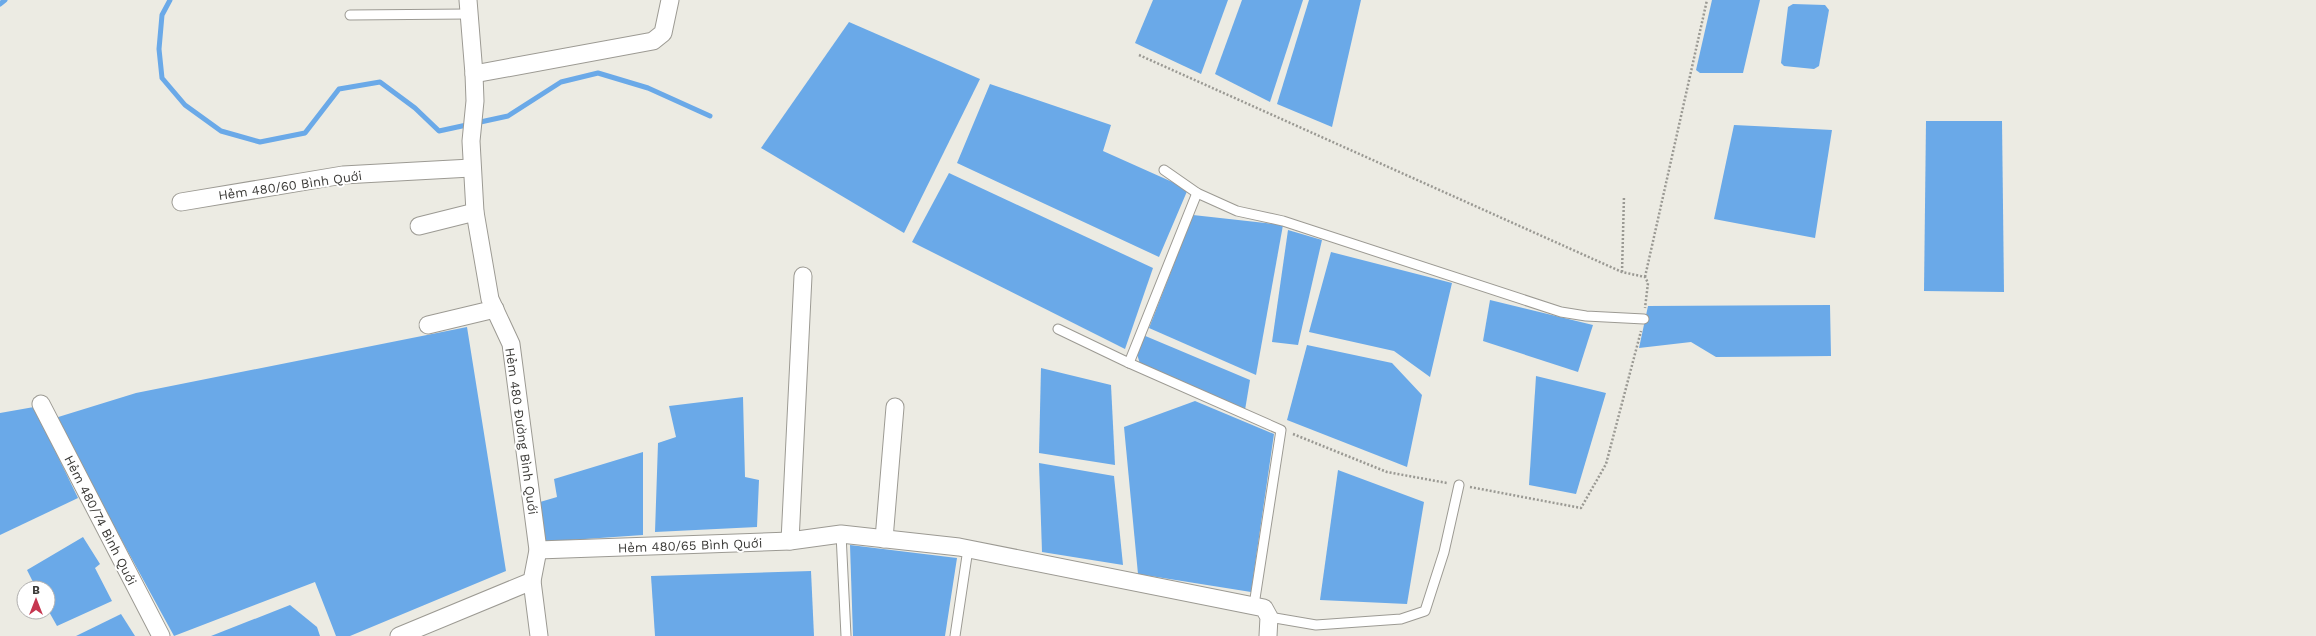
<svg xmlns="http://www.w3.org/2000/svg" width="2316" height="636" viewBox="0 0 2316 636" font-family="'Work Sans',sans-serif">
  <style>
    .water { fill: #6aa9e8 }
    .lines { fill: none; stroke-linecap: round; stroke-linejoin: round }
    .stream { stroke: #6aa9e8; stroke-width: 5 }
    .service-casing { stroke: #9c9a93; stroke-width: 11 }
    .minor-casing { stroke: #9c9a93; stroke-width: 19 }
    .path { stroke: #9a9993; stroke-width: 2.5; stroke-dasharray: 2 2; stroke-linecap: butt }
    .service { stroke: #fff; stroke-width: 9 }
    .minor { stroke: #fff; stroke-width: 17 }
    .labels { text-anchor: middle; stroke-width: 4; stroke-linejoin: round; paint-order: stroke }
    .street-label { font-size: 13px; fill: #3b3a37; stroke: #fff }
  </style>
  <rect width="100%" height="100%" fill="#ecebe3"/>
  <!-- water -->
  <g class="water">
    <path d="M1153 0H1228L1201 74 1135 43Z"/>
    <path d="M1242 0H1303L1270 102 1215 74Z"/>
    <path d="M1309 0H1361L1332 127 1277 104Z"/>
    <path d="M1712 0H1760L1743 73H1700L1696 70Z"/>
    <path d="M1793 4 1825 5 1829 10 1819 66 1814 69 1784 66 1781 63 1788 7Z"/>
    <path d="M849 22 980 79 904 233 761 148Z"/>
    <path d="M990 84 1111 125 1103 151 1188 189 1159 257 957 163Z"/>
    <path d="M1926 121H2002L2004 292 1924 291Z"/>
    <path d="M1734 125 1832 130 1815 238 1714 219Z"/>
    <path d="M949 173 1153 268 1125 349 912 242Z"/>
    <path d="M1193 215 1283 225 1256 375 1149 328Z"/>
    <path d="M1288 230 1322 240 1298 345 1272 342Z"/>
    <path d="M1331 252 1452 283 1430 377 1394 351 1309 332Z"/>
    <path d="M1490 300 1593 325 1578 372 1483 341Z"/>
    <path d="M1830 305 1831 356 1716 357 1691 342 1639 348 1648 306Z"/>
    <path d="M467 327 506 571 350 636H336L315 582 174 636 55 418 136 393Z"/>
    <path d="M1143 335 1250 380 1245 410 1140 364 1137 354Z"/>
    <path d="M1307 345 1392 363 1422 395 1407 467 1287 420Z"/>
    <path d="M1041 368 1111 385 1115 465 1039 453Z"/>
    <path d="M1536 376 1606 393 1576 494 1529 485Z"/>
    <path d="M743 397 745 477 759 480 757 527 655 532 658 443 676 437 669 406Z"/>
    <path d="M1195 401 1274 434 1251 592 1138 574 1124 427Z"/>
    <path d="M34 407 78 498 0 535V413Z"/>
    <path d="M643 452V535L542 542 540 502 557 497 554 479Z"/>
    <path d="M1039 463 1114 476 1123 565 1042 552Z"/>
    <path d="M1338 470 1424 502 1407 604 1320 600Z"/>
    <path d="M83 537 100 564 95 568 112 601 57 626 48 610V588H36L27 570Z"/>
    <path d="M850 545 957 558 945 636H853Z"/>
    <path d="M811 571 814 636H655L651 576Z"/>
    <path d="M290 605 317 627 320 636H211Z"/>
    <path d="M121 614 135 636H76Z"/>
  </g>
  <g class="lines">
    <!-- stream -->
    <g class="stream">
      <path d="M170 0 162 15 159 49 162 78 185 105 221 131 260 142 305 133 339 89 380 82 415 108 439 131 508 116 561 82 598 73 648 88 710 116"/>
      <path d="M0 4 5 0"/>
    </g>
    <!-- service casing -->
    <g class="service-casing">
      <g id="service">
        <path d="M350 15 468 14"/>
        <path d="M1164 170 1197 193 1237 211 1283 221 1561 312 1586 316 1644 319"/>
        <path d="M1197 193 1129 363 1281 430 1254 605"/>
        <path d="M1058 329 1129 363"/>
        <path d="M841 534 846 636"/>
        <path d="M1269 617 1316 625 1401 619 1425 611 1444 552 1459 485"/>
        <path d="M955 636 968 549"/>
      </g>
    </g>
    <!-- minor casing -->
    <g class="minor-casing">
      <g id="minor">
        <path d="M474 74 653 41 663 33 670 0"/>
        <path d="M181 202 343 175 471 168"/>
        <path d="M419 226 475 212"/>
        <path d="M428 325 495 309"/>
        <path d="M41 404 161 636"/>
        <path d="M884 539 895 407"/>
        <path d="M790 541 803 276"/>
        <path d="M538 550 790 541 841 534 959 547 1264 608 1269 617 1268 636"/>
        <path d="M532 581 539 636"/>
        <path d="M399 636 532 581 538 550 511 344 490 299 475 212 471 141 475 101 474 74 468 0"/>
      </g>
    </g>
    <!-- path -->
    <g class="path">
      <path d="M1139 55 1622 272 1645 277 1648 283 1645 308"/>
      <path d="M1622 272 1624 196"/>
      <path d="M1645 277 1707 0"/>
      <path d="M1293 434 1387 472 1447 483"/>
      <path d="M1470 487 1581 508 1606 464 1641 331"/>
    </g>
    <!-- service -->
    <use href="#service" class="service"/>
    <!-- minor -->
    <use href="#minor" class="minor"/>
  </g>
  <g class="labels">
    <!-- street labels -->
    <g class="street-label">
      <text transform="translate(290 185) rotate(-8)" y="5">Hẻm 480/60 Bình Quới</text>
      <text transform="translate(522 431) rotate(82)" y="5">Hẻm 480 Đường Bình Quới</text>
      <text transform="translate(101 520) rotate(63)" y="5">Hẻm 480/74 Bình Quới</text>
      <text transform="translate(690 545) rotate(-2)" y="5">Hẻm 480/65 Bình Quới</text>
    </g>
  </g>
  <!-- north arrow -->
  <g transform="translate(36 600)"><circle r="19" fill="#ffffff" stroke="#b1b0af"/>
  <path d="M0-3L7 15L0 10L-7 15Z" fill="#c6364f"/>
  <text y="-6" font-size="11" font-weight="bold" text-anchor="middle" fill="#3b3a37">B</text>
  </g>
</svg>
